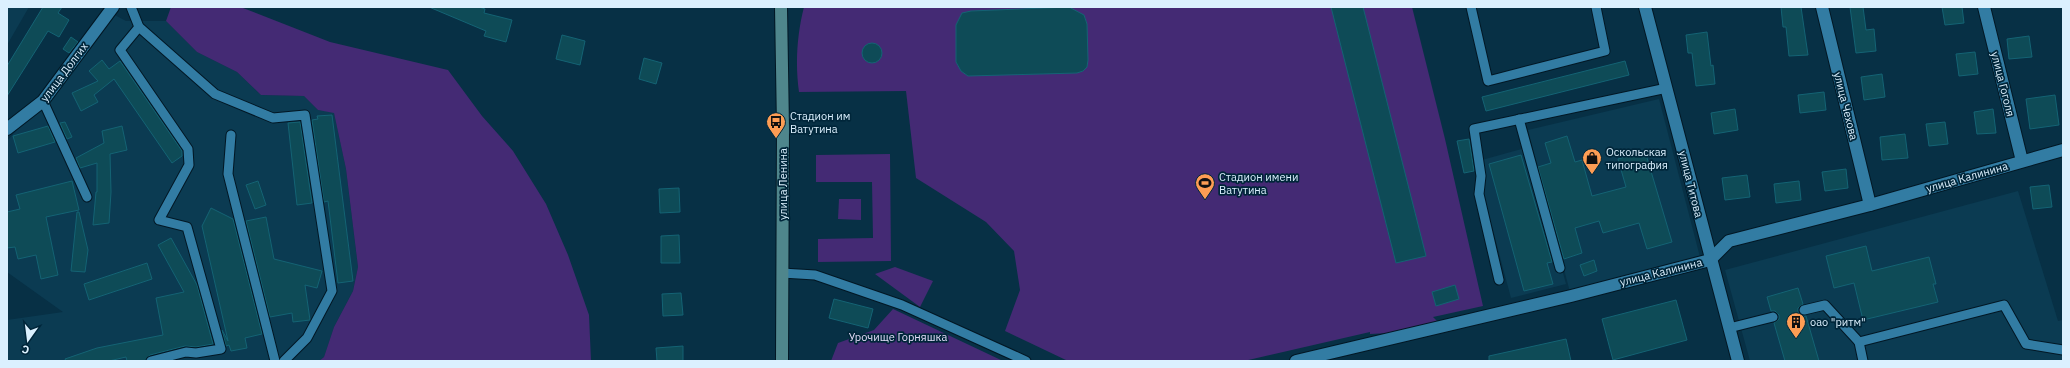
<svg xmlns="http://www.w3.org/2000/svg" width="2070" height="368" viewBox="0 0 2070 368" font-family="'IBM Plex Sans',sans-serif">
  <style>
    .built { fill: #0b3b52 }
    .green { fill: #442a74 }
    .building { fill: #0e4b57; stroke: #146374 }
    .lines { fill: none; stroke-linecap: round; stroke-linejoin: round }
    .service-casing { stroke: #021724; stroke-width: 11 }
    .minor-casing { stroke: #021724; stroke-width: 14 }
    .secondary-casing { stroke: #021724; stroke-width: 14 }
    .service { stroke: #327ca3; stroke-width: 9 }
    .minor { stroke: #327ca3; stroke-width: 12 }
    .secondary { stroke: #4f868c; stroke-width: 12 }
    .labels { text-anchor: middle; stroke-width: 3.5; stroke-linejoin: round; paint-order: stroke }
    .street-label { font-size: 11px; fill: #dbf0fe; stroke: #00263a }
    .poi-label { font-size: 11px; fill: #dbf0fe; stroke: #00263a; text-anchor: start }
    .park-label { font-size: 11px; fill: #e3ddf8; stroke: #00263a }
  </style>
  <rect width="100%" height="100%" fill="#073045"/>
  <!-- built -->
  <g class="built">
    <path d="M7 7H29L7 45Z"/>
    <path d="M109 12 126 21H166L197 52 237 72 261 95 304 96 318 110 334 112 346 169 358 267 353 291 334 327 324 357 319 361H7V320L63 312 7 272V141L43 101Z"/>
    <path d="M1659 99 1701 261 1571 296 1528 130Z"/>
    <path d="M1529 147 1566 284 1511 298 1481 185 1482 160Z"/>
    <path d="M2018 191 2058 321 2063 320V361H1750L1725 270Z"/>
  </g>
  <!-- green -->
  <g class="green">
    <path d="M171 7 243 8 330 42 448 70 482 116 513 151 546 204 568 255 589 315 591 361H319L324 357 334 327 353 291 358 267 346 169 334 113 318 110 304 96 261 95 237 72 197 52 166 21Z"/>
    <path d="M804 7H1412L1445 139 1483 306 1433 317 1437 321 1408 332 1370 334V332L1244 361H1068L1005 331 1020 290 1014 251 986 222 916 178 906 91 799 92C795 64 797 34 804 7Z"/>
    <path d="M890 154 891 261 818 262V239L873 238 872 182H816V155Z"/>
    <path d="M839 199H861V220L838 219Z"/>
    <path d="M895 267 933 281 920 307 875 274Z"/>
    <path d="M893 309 1003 361H831L838 343 874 330Z"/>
  </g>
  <!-- building -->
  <g class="building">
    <path d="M43 7H62L58 13 69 20 59 37 48 31 7 96V66Z"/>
    <path d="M429 7H479L485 9 484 13 512 20 506 42 484 36 486 31Z"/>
    <path d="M1069 7 1084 15 1087 24 1088 60 1087 67 1083 71 1077 73 968 76 961 71 956 62V25L962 13 971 11Z"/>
    <path d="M1331 7H1363L1426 256 1396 263Z"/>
    <path d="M1781 7H1801L1808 55 1789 56 1786 27H1783Z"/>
    <path d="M1850 7H1863L1866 30 1874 29 1876 51 1856 53Z"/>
    <path d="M1942 7H1962L1964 23 1945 25Z"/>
    <path d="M1707 32 1711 66 1713 65 1715 84 1696 86 1692 53H1688L1686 35Z"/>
    <path d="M562 35 585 41 580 65 556 59Z"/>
    <path d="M2029 36 2032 57 2009 59 2007 39Z"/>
    <path d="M71 37 78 42 69 53 63 49Z"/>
    <circle cx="872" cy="53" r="10"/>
    <path d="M1975 52 1978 74 1959 76 1956 54Z"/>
    <path d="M644 58 662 63 656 84 639 79Z"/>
    <path d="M102 60 109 69 120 61 182 151V156L172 163 114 79 94 95 98 102 81 111 72 93 98 81 89 71Z"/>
    <path d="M1625 61 1629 75 1486 111 1482 97Z"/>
    <path d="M1882 74 1885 97 1864 100 1861 77Z"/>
    <path d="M1824 92 1826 110 1800 113 1798 95Z"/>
    <path d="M2055 95 2059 125 2030 129 2026 99Z"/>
    <path d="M1735 109 1738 130 1714 134 1711 113Z"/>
    <path d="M1993 109 1996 133 1977 134 1974 112Z"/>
    <path d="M332 115 353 281 338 283 328 201 324 202 312 120 318 119 317 116Z"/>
    <path d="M65 122 72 137 67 139 60 123Z"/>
    <path d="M300 122 312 203 297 205 288 123Z"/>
    <path d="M1945 122 1948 144 1929 146 1926 124Z"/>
    <path d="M48 126 55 142 18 153 13 136Z"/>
    <path d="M122 126 127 150 110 154 111 192 109 223 93 225 96 192H97V163L80 168 76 158 104 143 102 131Z"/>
    <path d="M1905 134 1908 158 1882 160 1880 137Z"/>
    <path d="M1567 136 1575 162 1582 160 1592 196 1626 187 1618 159 1645 151 1672 242 1647 249 1639 223 1603 233 1599 221 1575 228 1582 253 1564 259 1538 167 1551 163 1545 143Z"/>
    <path d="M1469 139 1474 171 1464 173 1457 141Z"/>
    <path d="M1521 155 1552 262 1547 263 1553 284 1524 291 1489 164Z"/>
    <path d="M1846 169 1848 188 1825 191 1822 172Z"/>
    <path d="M1747 175 1750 197 1725 200 1722 178Z"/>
    <path d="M72 181 79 210 46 217 58 275 41 279 36 255 18 259 15 247 7 248V212L20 209 16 195Z"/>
    <path d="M258 181 266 205 255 209 246 185Z"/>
    <path d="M1799 181 1801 200 1776 203 1774 184Z"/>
    <path d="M2049 185 2052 207 2033 209 2030 187Z"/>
    <path d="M679 188 680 212 660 213 659 189Z"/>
    <path d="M211 208 233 219 262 334 245 338 247 348 231 351 229 345 226 346 222 330 228 341 202 226Z"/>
    <path d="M77 212H79L88 250 85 272 71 271Z"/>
    <path d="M266 217 274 259 322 271 317 288 305 285 310 320 293 322 292 313 270 317 246 221Z"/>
    <path d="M679 235 680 263H661V236Z"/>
    <path d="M171 238 197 285 213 344 196 347 185 346 150 355 145 361H127L126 357 109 361H66L65 359 97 348 163 335 156 298 184 292 158 245Z"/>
    <path d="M1866 246 1872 271 1929 257 1936 284H1933L1938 302 1863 320 1854 283 1834 288 1826 256Z"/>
    <path d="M1594 260 1597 271 1584 276 1580 265Z"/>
    <path d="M147 263 152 279 89 300 84 284Z"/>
    <path d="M1455 285 1459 299 1436 306 1432 292Z"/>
    <path d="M1798 288 1803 304 1798 308V312L1802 316H1806L1819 361H1785L1774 323 1779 319V315L1775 311H1771L1767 297Z"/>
    <path d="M681 293 683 315 663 316 662 294Z"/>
    <path d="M834 299 873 309 868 328 829 318Z"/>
    <path d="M1676 300 1687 340 1613 360 1602 319Z"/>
    <path d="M1566 339 1571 361H1489V356Z"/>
    <path d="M683 346V361H657L656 348Z"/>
  </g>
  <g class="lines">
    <!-- service casing -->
    <g class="service-casing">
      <g id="service">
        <path d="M131 7 139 27 215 94 273 118 305 115 332 291 307 338 284 361"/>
        <path d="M1471 7 1488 81 1605 51 1596 7"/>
        <path d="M139 27 120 50 188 149 189 165 159 220 187 227 221 349 196 353 186 352 151 361"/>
        <path d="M43 101 87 197"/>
        <path d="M1519 119 1560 268"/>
        <path d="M231 135 228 174 275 361"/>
        <path d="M782 273 815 275 902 305 1026 361"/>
        <path d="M1499 280 1479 194 1481 176 1474 129 1667 88"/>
        <path d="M1804 310 1825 305 1859 342"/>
        <path d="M1729 328 1773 317"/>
        <path d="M1863 361 1859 342 2004 305 2026 344 2063 350"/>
      </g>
    </g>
    <!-- minor casing -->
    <g class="minor-casing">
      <g id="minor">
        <path d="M1645 7 1738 361"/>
        <path d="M1822 7 1870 205"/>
        <path d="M1984 7 2022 161"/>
        <path d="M7 129 43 101 113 7"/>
        <path d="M1296 361 1571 296 1710 260 1729 241 1870 205 2063 150"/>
      </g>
    </g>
    <!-- secondary casing -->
    <g class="secondary-casing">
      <path id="secondary" d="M781 7 783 128 782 361"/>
    </g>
    <!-- service -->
    <use href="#service" class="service"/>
    <!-- minor -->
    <use href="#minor" class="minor"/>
    <!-- secondary -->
    <use href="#secondary" class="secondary"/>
  </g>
  <!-- icons -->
  <defs>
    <g id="bus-pin" transform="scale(1)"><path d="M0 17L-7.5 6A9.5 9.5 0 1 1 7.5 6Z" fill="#fd9d54" stroke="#00263a"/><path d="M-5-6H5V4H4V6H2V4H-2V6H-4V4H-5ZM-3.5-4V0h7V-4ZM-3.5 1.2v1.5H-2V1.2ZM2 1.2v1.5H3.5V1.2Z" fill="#111"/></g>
    <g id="shop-pin" transform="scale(1)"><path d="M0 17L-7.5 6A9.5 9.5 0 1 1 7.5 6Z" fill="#fd9d54" stroke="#00263a"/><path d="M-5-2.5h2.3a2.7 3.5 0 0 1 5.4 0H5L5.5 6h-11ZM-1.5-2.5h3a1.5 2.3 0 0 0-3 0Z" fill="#111"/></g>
    <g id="stadium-pin" transform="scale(1)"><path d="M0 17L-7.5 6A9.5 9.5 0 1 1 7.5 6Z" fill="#fd9d54" stroke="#00263a"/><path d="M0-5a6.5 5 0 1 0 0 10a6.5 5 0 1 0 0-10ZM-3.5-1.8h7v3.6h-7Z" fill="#111"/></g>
    <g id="building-pin" transform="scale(1)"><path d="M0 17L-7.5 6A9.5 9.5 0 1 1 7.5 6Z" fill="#fd9d54" stroke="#00263a"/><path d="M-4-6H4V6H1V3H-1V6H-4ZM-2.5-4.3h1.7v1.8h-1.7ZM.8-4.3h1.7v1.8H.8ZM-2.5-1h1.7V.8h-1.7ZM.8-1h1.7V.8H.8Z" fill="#111"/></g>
  </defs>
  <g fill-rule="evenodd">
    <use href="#bus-pin" x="776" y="122"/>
    <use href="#shop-pin" x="1592" y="158"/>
    <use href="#stadium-pin" x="1205" y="183"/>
    <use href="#building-pin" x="1796" y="322"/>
  </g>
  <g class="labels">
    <!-- street labels -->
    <g class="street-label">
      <text transform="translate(64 72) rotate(-53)" y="4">улица Долгих</text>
      <text transform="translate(2003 84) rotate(76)" y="4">улица Гоголя</text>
      <text transform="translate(1846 106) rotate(76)" y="4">улица Чехова</text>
      <text transform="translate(1967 177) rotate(-16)" y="4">улица Калинина</text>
      <text transform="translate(783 184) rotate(-90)" y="4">улица Ленина</text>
      <text transform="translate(1691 184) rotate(76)" y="4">улица Титова</text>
      <text transform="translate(1661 272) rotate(-14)" y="4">улица Калинина</text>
    </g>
    <!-- poi labels -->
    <g class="poi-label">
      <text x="790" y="120">Стадион им<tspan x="790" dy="13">Ватутина</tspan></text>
      <text x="1606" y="156">Оскольская<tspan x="1606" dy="13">типография</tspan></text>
      <text x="1219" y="181">Стадион имени<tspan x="1219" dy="13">Ватутина</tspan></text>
      <text x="1810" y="326">оао "ритм"</text>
    </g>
    <!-- park labels -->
    <g class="park-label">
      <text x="898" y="341">Урочище Горняшка</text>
    </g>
  </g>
  <!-- border -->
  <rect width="2070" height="368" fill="none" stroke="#dbf0fe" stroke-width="16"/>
  <!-- north arrow -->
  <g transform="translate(28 340) rotate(194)" stroke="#00263a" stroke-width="3" paint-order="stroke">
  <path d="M0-3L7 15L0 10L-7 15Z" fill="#dbf0fe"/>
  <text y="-6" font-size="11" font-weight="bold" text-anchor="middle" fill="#dbf0fe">С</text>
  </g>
</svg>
